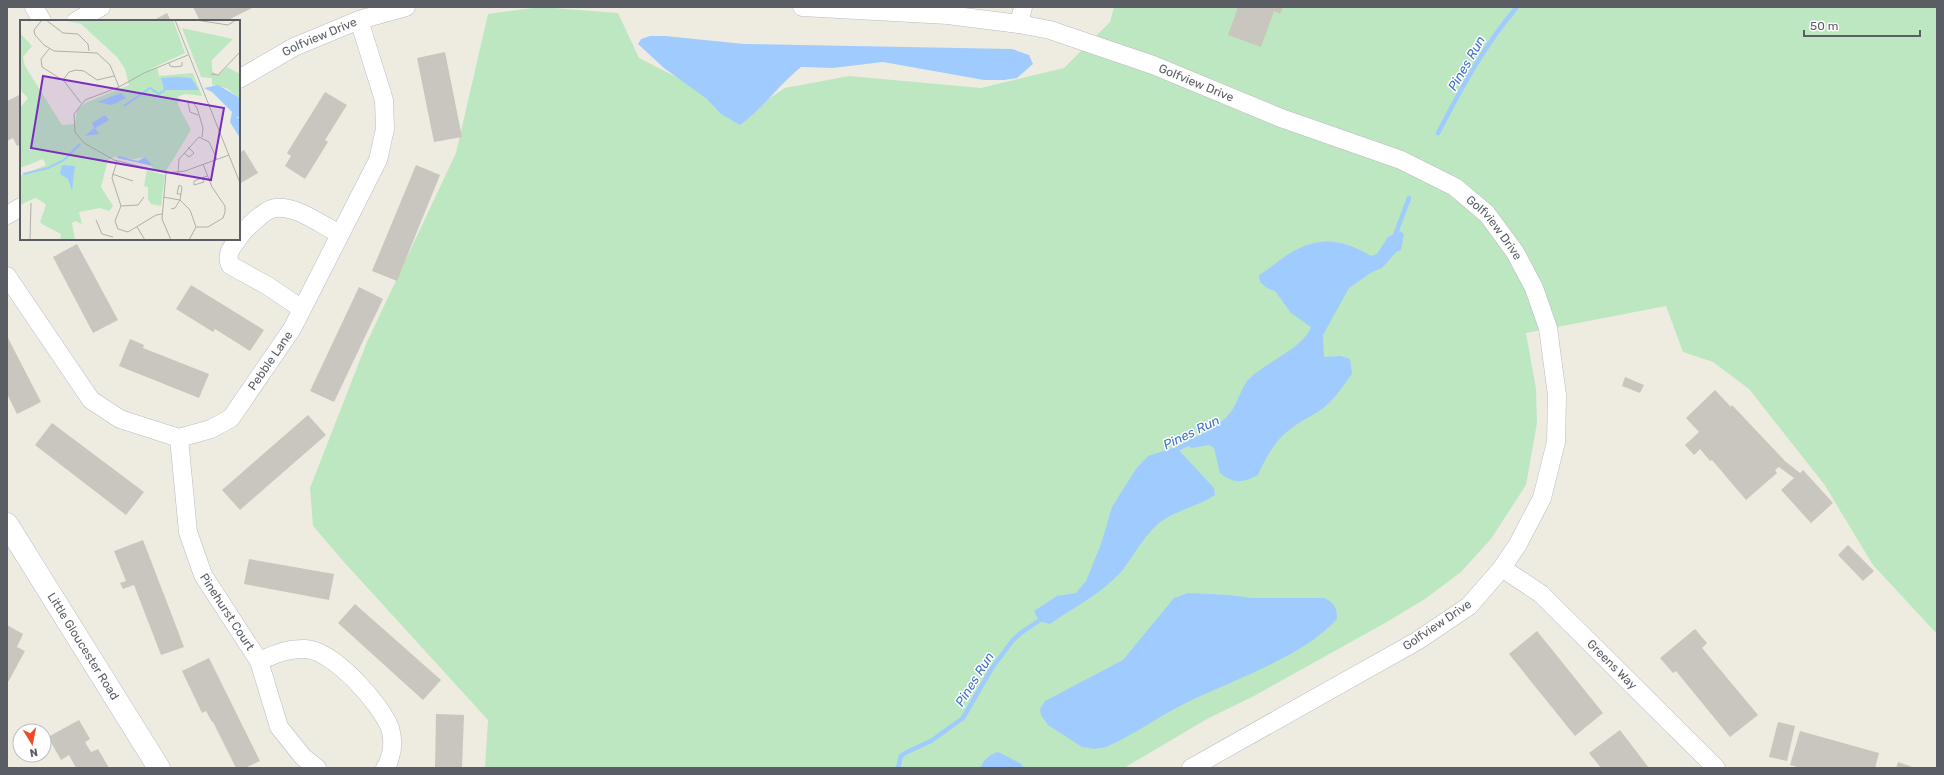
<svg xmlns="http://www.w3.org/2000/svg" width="1944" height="775" viewBox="0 0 1944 775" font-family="Rubik,sans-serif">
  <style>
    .green { fill: #bce7c1 }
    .water { fill: #a0cbff }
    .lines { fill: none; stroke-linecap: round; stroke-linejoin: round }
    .stream { stroke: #a0cbff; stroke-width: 4.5 }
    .building { fill: #c8c6be }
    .street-casing { stroke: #b9bbc1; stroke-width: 19 }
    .secondary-casing { stroke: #babdc4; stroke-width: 23 }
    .street { stroke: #fff; stroke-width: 18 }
    .secondary { stroke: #fff; stroke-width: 22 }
    .labels { text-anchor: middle; stroke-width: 3; stroke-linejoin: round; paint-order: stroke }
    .street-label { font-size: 12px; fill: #5a5d63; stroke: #fff }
    .water-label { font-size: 13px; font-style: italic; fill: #3d72c8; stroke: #fff }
    .inset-river { fill: none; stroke: #a0cbff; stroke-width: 2 }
    .inset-road { fill: none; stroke: #afafab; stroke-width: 1 }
    .view { fill: #7b2cbf; fill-opacity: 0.15; stroke: #7b2cbf; stroke-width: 2 }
    .inset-edge { fill: none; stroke: #5a5d63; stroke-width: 2 }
  </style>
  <rect width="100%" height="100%" fill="#eeece1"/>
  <!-- green -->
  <path class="green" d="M541 7 618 13 639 58 698 88 738 119 785 88 849 76 981 88 1064 68 1110 22 1114 7H1937V634L1873 565 1824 484 1749 389 1713 362 1683 352 1666 306 1526 333 1536 389 1537 423 1526 485 1491 539 1461 572 1425 599 1385 623 1254 696 1207 719 1124 768H485L488 720 344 562 313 526 310 488 367 342 456 153 488 14Z"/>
  <!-- water -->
  <g class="water">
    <path d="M650 36H665L744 44 1012 49 1029 55 1033 64 1017 78 1004 80H984L883 62 833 68 801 67C779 85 763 108 740 125L721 114 707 99 664 68 638 44 641 39Z"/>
    <path d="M1400 231 1404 234 1401 250 1396 252 1382 268 1372 272 1349 288 1323 335 1324 357 1340 356 1350 359 1352 374C1343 386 1334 400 1322 409 1314 415 1304 419 1296 425 1278 436 1266 456 1258 475 1242 483 1234 484 1220 473L1214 448 1209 445 1192 448 1184 443C1199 435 1219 427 1230 413 1238 403 1240 390 1248 380 1265 362 1303 349 1311 327L1291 313 1275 291 1267 288 1260 282 1259 275C1268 270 1276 263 1284 257 1316 236 1339 237 1371 256L1377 254 1388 237Z"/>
    <path d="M1176 447 1214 488 1215 495C1197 507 1175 510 1158 524 1143 537 1133 557 1121 572 1101 594 1074 607 1050 624L1039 621 1034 611 1057 596 1076 593 1086 581 1101 544 1112 507 1136 469 1148 456Z"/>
    <path d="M1188 593 1229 595 1252 598H1324C1335 603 1337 608 1337 619 1301 659 1228 681 1180 706 1155 719 1132 736 1106 747L1095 749 1082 747 1048 725 1041 715 1040 709 1045 701 1123 660 1174 598Z"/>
    <path d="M998 752 1020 763 1024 768H980C984 760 989 754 998 752Z"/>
  </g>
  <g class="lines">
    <!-- stream -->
    <g class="stream">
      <path d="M1438 133C1461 89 1485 44 1517 7"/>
      <path d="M1394 238 1409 198"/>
      <path d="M1173 451 1192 442"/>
      <path d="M898 768 901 756 907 752 931 741 963 718 992 668 1013 640 1022 632 1043 618"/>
    </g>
  </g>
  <!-- building -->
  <g class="building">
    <path d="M193 7H254L226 21H200Z"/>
    <path d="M1238 7H1283L1280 14 1274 11 1261 47 1228 35Z"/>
    <path d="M167 13 171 21H152Z"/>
    <path d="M445 52 462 137 434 142 417 58Z"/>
    <path d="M325 92 347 105 325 140 328 142 305 179 285 166 291 156 287 153Z"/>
    <path d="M21 94V144L17 146 13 138 7 141V101Z"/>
    <path d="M244 150 258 173 239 184V153Z"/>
    <path d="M416 165 440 175 397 281 372 271Z"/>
    <path d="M77 244 118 320 93 333 53 257Z"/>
    <path d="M191 285 264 330 250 351 215 329 213 332 176 309Z"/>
    <path d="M359 287 383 299 334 402 310 391Z"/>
    <path d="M7 336 41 402 17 414 7 394Z"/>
    <path d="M130 339 144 345 143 348 209 374 199 398 119 366Z"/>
    <path d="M1625 377 1644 385 1640 393 1622 386Z"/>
    <path d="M1715 390 1731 407 1732 405 1785 461 1800 473 1803 470 1833 503 1811 523 1781 490 1794 478 1779 467 1775 470 1777 473 1746 500 1712 460 1710 461 1700 449 1694 455 1685 445 1699 432 1686 418Z"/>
    <path d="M308 415 326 435 240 510 222 490Z"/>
    <path d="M52 423 144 492 126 515 35 445Z"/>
    <path d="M143 540 184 647 161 655 134 585 123 589 120 583 126 581 114 551Z"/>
    <path d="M1848 545 1874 571 1863 581 1838 555Z"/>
    <path d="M249 559 334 574 329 600 244 584Z"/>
    <path d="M355 604 441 680 423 700 338 623Z"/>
    <path d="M7 625 23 634 17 647 25 651 7 684Z"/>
    <path d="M1695 629 1707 643 1702 648 1758 715 1730 737 1676 671 1673 673 1660 658Z"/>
    <path d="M1537 631 1603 713 1575 736 1509 654Z"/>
    <path d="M209 658 260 761 245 768H236L213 722H212L206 711 202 713 182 671Z"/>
    <path d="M436 714 464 715 462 768H435Z"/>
    <path d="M79 720 90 739 85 742 91 752 98 749 109 768H76L69 755 61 760 48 737Z"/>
    <path d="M1778 722 1795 726 1787 761 1769 757Z"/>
    <path d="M1620 730 1649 768H1601L1589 753Z"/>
    <path d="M1800 731 1879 753 1875 768H1801L1790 765Z"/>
    <path d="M1898 762 1915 768H1896Z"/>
  </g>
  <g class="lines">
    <!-- street casing -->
    <g class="street-casing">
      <g id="street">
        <path d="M34 7 42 21"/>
        <path id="s1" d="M802 7 948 15 1019 24 1050 30 1153 65 1281 118 1401 160 1455 187 1487 214 1515 252 1534 288 1548 328 1557 395 1556 442 1542 498 1518 544 1502 568 1469 606 1417 641 1191 768"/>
        <path d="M76 21 101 7"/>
        <path d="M1019 24 1023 7"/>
        <path id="s2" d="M239 79 294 47 359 20 406 7"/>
        <path d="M7 215 21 207"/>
        <path d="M239 237C245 229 265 209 275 208 296 205 321 225 340 234"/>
        <path d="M238 239C231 248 226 254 230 265L268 286 302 309"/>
        <path id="s3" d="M7 276 91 400 120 419 179 438 211 429 231 418 292 329 378 160 385 129 384 100 359 20"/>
        <path id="s4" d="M179 438 188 532 203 575 259 661 279 727 303 757 317 768"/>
        <path id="s5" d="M1502 568 1541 594 1716 768"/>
        <path d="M259 661C275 654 288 648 306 649 334 651 380 703 390 728 393 738 393 748 390 757 389 761 388 765 385 768"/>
      </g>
    </g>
    <!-- secondary casing -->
    <g class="secondary-casing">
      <g id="secondary">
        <path id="s6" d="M7 524 159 768"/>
      </g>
    </g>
    <!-- street -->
    <use href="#street" class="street"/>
    <!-- secondary -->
    <use href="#secondary" class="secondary"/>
  </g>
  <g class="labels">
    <!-- street labels -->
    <g class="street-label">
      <text dy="4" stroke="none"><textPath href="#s2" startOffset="91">Golfview Drive</textPath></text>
      <text dy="4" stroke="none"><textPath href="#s1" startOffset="405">Golfview Drive</textPath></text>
      <text dy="4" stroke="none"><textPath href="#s1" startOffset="741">Golfview Drive</textPath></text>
      <text dy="4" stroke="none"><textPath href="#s3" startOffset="372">Pebble Lane</textPath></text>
      <text dy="4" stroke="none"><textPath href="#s4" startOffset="184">Pinehurst Court</textPath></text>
      <text transform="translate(1437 625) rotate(-34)" y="4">Golfview Drive</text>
      <text dy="4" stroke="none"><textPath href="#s6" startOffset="144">Little Gloucester Road</textPath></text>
      <text dy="4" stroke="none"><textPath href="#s5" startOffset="147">Greens Way</textPath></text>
    </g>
    <!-- water labels -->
    <g class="water-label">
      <text transform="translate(1466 63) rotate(-60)" y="5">Pines Run</text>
      <text transform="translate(1191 432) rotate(-26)" y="5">Pines Run</text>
      <text transform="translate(974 679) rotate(-58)" y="5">Pines Run</text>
    </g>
  </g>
  <!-- overview -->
  <g transform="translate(20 20)">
    <rect width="220" height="220" fill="#eeece1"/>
    <path d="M42 0H153L165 33 126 51 137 47 139 56 173 53 182 76 165 74 157 77 159 78 158 85 171 110 146 151 134 149 125 137 114 139 94 137 88 140 81 167 93 186 89 191 80 188 59 192 62 204 55 201 52 203 55 220H40L41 214 22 204 20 202 26 185 23 182 15 178 0 185V156L26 145 23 139 0 148V88L8 78 0 70V13L12 26 3 37 5 46 42 105 55 104 57 90 65 83 109 65 105 49 97 37 61 4ZM162 8 213 19 192 40V51L198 55 207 47 220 54V78L206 68 192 65V58L181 57ZM127 150 145 155 141 186 131 184 128 179V167L124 166Z" fill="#bce7c1"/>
    <path d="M158 57 171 58 179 70H144L141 58ZM198 65 220 78V96L216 98H220V118L210 102 212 92 192 72 184 68ZM101 73 106 78 92 85 77 82ZM85 95 89 100 75 108 79 114 65 116 74 108 72 103ZM99 136 118 141 125 137 133 146 97 138ZM42 145 55 146 52 171 48 159 40 154Z" fill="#a0cbff"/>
    <path class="inset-river" d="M104 86 130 68 139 74 145 70M3 154 28 148 44 140 60 124"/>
    <path class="inset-road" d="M22 0 14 10 15 15 24 25 34 31 77 33 90 45 99 67M26 0 43 13 58 14 68 24 69 31M155 0 220 163M176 0 208 5 216 0M29 29 21 39 22 47 44 61 61 83M168 35 124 53 99 67 65 80 54 94 55 112 64 123 94 140 146 153 165 151 209 135M149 43 150 46 155 47 162 46V42M191 54 198 55 220 32M43 60 49 52 56 50 64 51 77 60 94 56M178 95 170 92 168 83 173 82 177 88 183 108 182 117M164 133 169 137 174 133 168 127M97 141 92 158 101 186 95 201 98 209 108 212 136 195 142 194M146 153 142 199 151 220M158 153 159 139 179 117 189 122 197 139M92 154 113 161M182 158 184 162 174 165V161L187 156M143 177 160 180 170 190 176 207 169 220M101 186 118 185 124 177M151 189 155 188 160 180 161 174 162 167 159 165 157 174H161M76 200 82 214 93 217M117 207 125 220M176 207H188L203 198 205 192V186L192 167 183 144M10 220 11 183"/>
    <path class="view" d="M23 56 204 88 191 160 11 128Z"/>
    <rect width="220" height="220" class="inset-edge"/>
  </g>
  <!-- border -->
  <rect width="1944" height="775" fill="none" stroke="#5a5d63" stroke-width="16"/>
  <!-- north arrow -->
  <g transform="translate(32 743) rotate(170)"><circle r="19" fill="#ffffff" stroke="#bdbec1"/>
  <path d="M0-3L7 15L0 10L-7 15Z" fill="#f14a24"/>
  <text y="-6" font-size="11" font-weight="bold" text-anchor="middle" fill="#5a5d63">N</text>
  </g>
  <!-- scale -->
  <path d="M1804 30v6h116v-6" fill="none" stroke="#5a5d63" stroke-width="2"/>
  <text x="1810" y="30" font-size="12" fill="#5a5d63" stroke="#ffffff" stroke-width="3" paint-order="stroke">50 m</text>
</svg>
